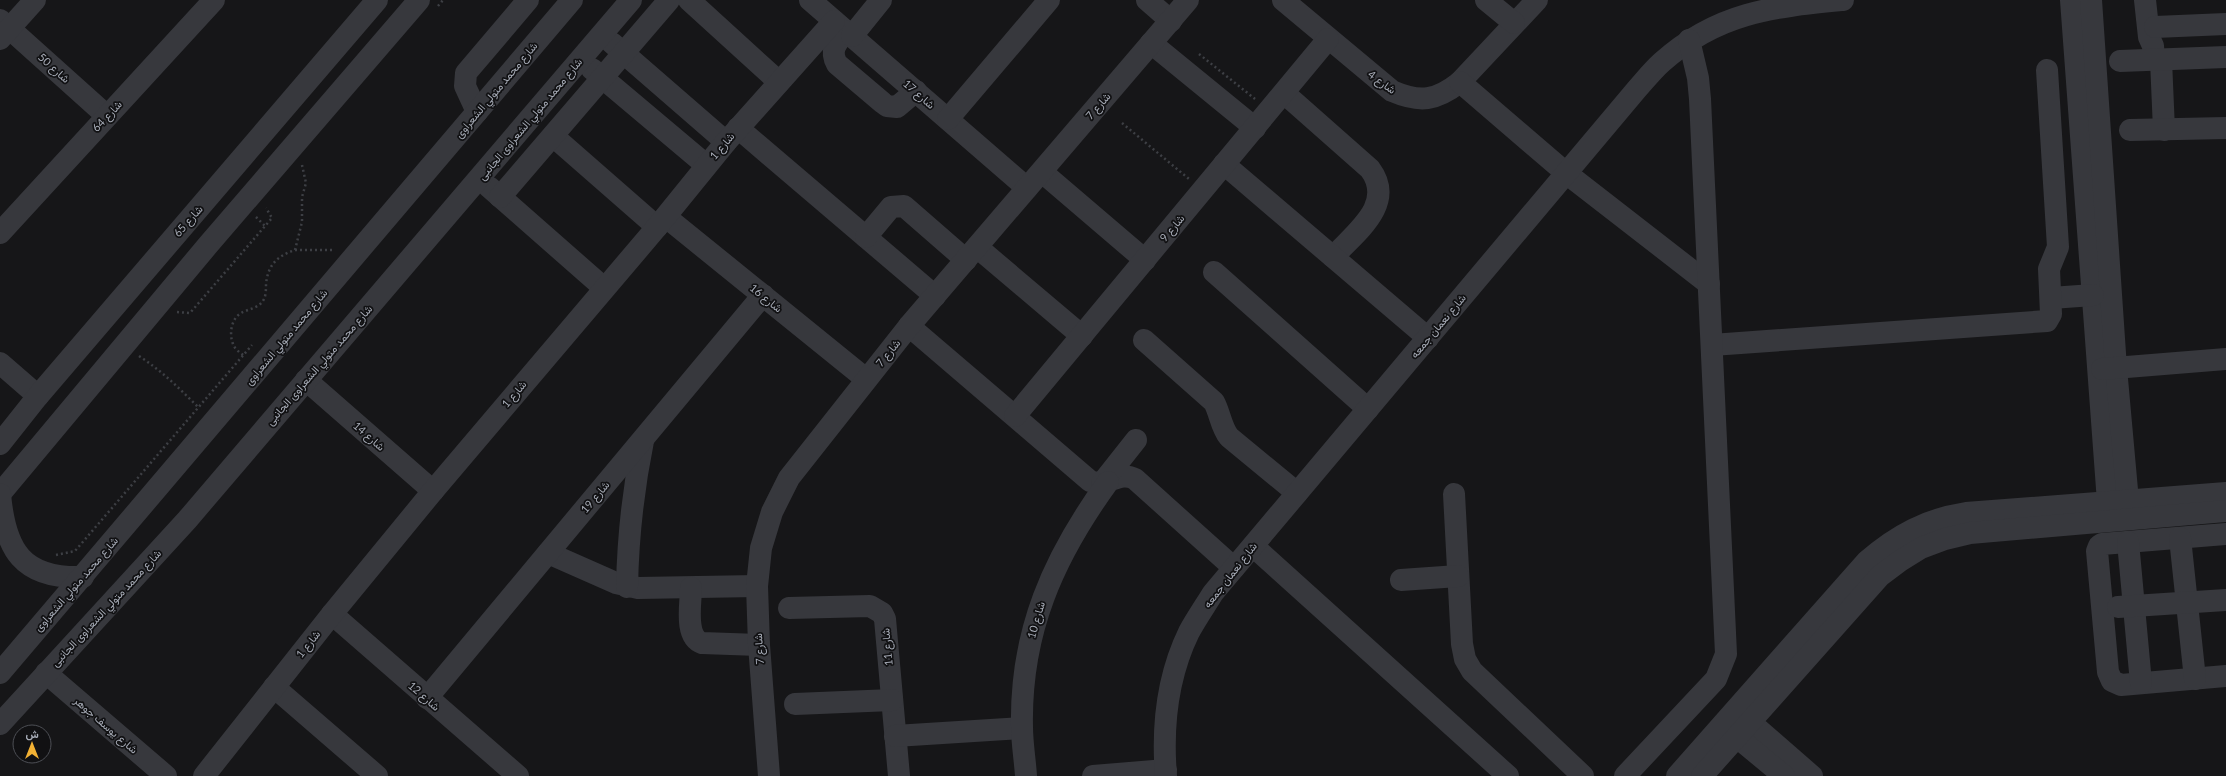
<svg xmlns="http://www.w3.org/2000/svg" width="2226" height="776" viewBox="0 0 2226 776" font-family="Lato,Vazirmatn,sans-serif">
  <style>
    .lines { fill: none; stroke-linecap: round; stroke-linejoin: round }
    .path { stroke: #3d3f44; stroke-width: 2.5; stroke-dasharray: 2 3; stroke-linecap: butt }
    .minor { stroke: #37383d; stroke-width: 22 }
    .labels { text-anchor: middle; stroke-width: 3.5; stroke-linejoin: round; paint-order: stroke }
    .street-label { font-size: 11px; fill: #a8adb8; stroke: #111113 }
  </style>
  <rect width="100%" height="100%" fill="#161618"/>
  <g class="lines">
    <!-- path -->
    <g class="path">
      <path d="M438 6 443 0"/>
      <path d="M1199 54 1255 99"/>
      <path d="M1122 123 1189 179"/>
      <path d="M256 217 265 226"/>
      <path d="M295 250H333"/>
      <path d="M177 312 190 313 272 218 266 208"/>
      <path d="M243 355C239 352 234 348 233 344 229 334 231 319 241 313 248 309 260 308 264 299 266 295 266 289 266 284 268 265 277 256 295 250L302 222V197L306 183 302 165"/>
      <path d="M139 356C162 371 180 389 199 408"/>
      <path d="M56 555 75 551 252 345"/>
    </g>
    <!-- minor -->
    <g class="minor">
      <path d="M689 0 779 82"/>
      <path d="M810 0 1027 188"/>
      <path d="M1147 0 1171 21"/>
      <path d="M1283 0 1392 91C1420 103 1436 101 1460 82L1537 0"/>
      <path d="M1486 0 1514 23"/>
      <path d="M2071 0 2108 502"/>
      <path d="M2091 0 2116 368 2128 501"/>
      <path d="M2145 0 2149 37 2153 46 2154 60"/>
      <path d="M0 20 107 116"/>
      <path d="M2155 27 2226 24"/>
      <path d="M846 31C837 42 829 50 837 64L883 103 887 106 897 107 916 91"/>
      <path d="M852 36 881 0"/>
      <path d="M0 39 35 0"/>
      <path d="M612 43 726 142"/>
      <path d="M1151 43 1255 128"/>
      <path d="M2161 60 2164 130"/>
      <path d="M2120 61 2226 57"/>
      <path d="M592 69 706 165"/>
      <path d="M1460 82 1566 173 1709 284"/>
      <path d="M1284 93 1370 169C1396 204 1356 232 1333 257"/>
      <path d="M477 112 465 86 466 73 528 0"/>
      <path d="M948 119 1049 0"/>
      <path d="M738 128 935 296"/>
      <path d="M2130 130 2226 128"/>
      <path d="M553 136 657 227"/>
      <path d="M1224 164 1428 338"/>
      <path d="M1042 172 1145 260"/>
      <path d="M489 187 604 288"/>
      <path d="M500 197 669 0"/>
      <path d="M666 217 866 379"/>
      <path d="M0 233 214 0"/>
      <path d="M866 237 891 207 904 206 966 260"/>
      <path d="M977 247 1082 336"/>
      <path d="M1214 272 1368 409"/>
      <path d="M2051 298 2093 295"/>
      <path d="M909 326 1090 481C1108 488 1118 470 1135 479L1234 568"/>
      <path d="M1144 340 1214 402C1220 413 1221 427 1229 437L1297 493"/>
      <path d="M1712 345 2047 321 2051 314 2049 269 2058 247 2047 70"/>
      <path d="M0 363 38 396"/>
      <path d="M2102 369 2226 359"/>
      <path d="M306 380 433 491"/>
      <path d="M1015 416 1328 39"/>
      <path d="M0 444 38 396 377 0"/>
      <path d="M1102 483 1136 440"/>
      <path d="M0 494 208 245 419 0"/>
      <path d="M0 494C5 550 22 579 83 577"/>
      <path d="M1454 494 1462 644 1465 659 1472 671 1583 776"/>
      <path d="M2226 534 2102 544 2099 546 2097 551 2108 672 2112 681 2121 685 2226 676"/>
      <path d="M2180 538 2195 679"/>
      <path d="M2128 542 2141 683"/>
      <path d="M1253 546 1508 776"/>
      <path d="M548 553 616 583 638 588 757 586"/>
      <path d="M1401 580 1458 576"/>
      <path d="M627 587C628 537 633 490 643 441"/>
      <path d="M691 588C691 603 684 637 702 643L759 645"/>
      <path d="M2118 607 2226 600"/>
      <path d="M789 608 870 606 882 613 885 619 899 776"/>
      <path d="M332 614 518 776"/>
      <path d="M0 673 572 0"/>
      <path d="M46 673 166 776"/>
      <path d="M274 687 377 776"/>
      <path d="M427 698 763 295"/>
      <path d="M795 704 892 700"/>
      <path d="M1750 722 1812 776"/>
      <path d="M0 724 187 520 631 0"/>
      <path d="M895 736 1022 728"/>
      <path d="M1737 737 1784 776"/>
      <path d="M204 776 332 614 433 491 657 227 726 142 834 21"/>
      <path d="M769 776 759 645 757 586 761 548 772 512 789 478 909 326 1188 0"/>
      <path d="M1026 776C1025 760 1022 743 1022 727 1020 632 1053 558 1108 482"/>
      <path d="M1093 776 1166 770"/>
      <path d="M1166 776C1162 727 1167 677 1189 632 1196 619 1205 606 1213 593L1637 89C1645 80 1653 70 1662 62 1718 12 1772 7 1843 0"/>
      <path d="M1625 776 1716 679 1726 654 1700 99 1698 78 1689 40"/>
      <path d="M1677 776 1867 561C1897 535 1927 519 1966 513L2226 493"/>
      <path d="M1702 776 1880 576 1900 561 1921 548 1945 539 1970 533 2226 511"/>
    </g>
  </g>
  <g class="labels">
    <!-- street labels -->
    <g class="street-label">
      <text transform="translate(54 68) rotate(42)" y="4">شارع 50</text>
      <text transform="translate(1382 82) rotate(36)" y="4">شارع 4</text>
      <text transform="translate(496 90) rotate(-50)" y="4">شارع محمد متولي الشعراوى</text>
      <text transform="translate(919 94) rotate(41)" y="4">شارع 17</text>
      <text transform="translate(1098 106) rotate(-49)" y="4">شارع 7</text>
      <text transform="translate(107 116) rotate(-47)" y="4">شارع 64</text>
      <text transform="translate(530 119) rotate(-50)" y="4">شارع محمد متولي الشعراوى الجانبى</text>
      <text transform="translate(722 146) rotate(-50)" y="4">شارع 1</text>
      <text transform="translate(188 221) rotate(-49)" y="4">شارع 65</text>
      <text transform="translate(1172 228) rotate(-50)" y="4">شارع 9</text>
      <text transform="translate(766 298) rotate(39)" y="4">شارع 16</text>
      <text transform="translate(1438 326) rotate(-50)" y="4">شارع نعمان جمعه</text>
      <text transform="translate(286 337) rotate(-50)" y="4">شارع محمد متولي الشعراوى</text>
      <text transform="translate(888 353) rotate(-51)" y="4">شارع 7</text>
      <text transform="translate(319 365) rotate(-49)" y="4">شارع محمد متولي الشعراوى الجانبى</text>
      <text transform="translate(514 394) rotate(-50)" y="4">شارع 1</text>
      <text transform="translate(369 436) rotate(41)" y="4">شارع 14</text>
      <text transform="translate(595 497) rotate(-50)" y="4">شارع 19</text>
      <text transform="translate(1230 575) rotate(-52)" y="4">شارع نعمان جمعه</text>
      <text transform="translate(76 584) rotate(-49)" y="4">شارع محمد متولي الشعراوى</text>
      <text transform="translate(106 608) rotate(-47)" y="4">شارع محمد متولي الشعراوى الجانبى</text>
      <text transform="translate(1036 620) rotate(-74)" y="4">شارع 10</text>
      <text transform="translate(308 644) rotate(-52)" y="4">شارع 1</text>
      <text transform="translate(887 647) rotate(-95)" y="4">شارع 11</text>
      <text transform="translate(759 649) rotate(-94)" y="4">شارع 7</text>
      <text transform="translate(424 696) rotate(41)" y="4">شارع 12</text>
      <text transform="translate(106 725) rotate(41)" y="4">شارع يوسف جوهر</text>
    </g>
  </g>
  <!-- north arrow -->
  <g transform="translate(32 744)"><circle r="19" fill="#111113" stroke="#4d4f55"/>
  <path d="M0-3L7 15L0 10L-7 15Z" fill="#f2b134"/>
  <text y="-6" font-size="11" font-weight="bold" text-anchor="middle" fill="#a8adb8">ش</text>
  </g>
</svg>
